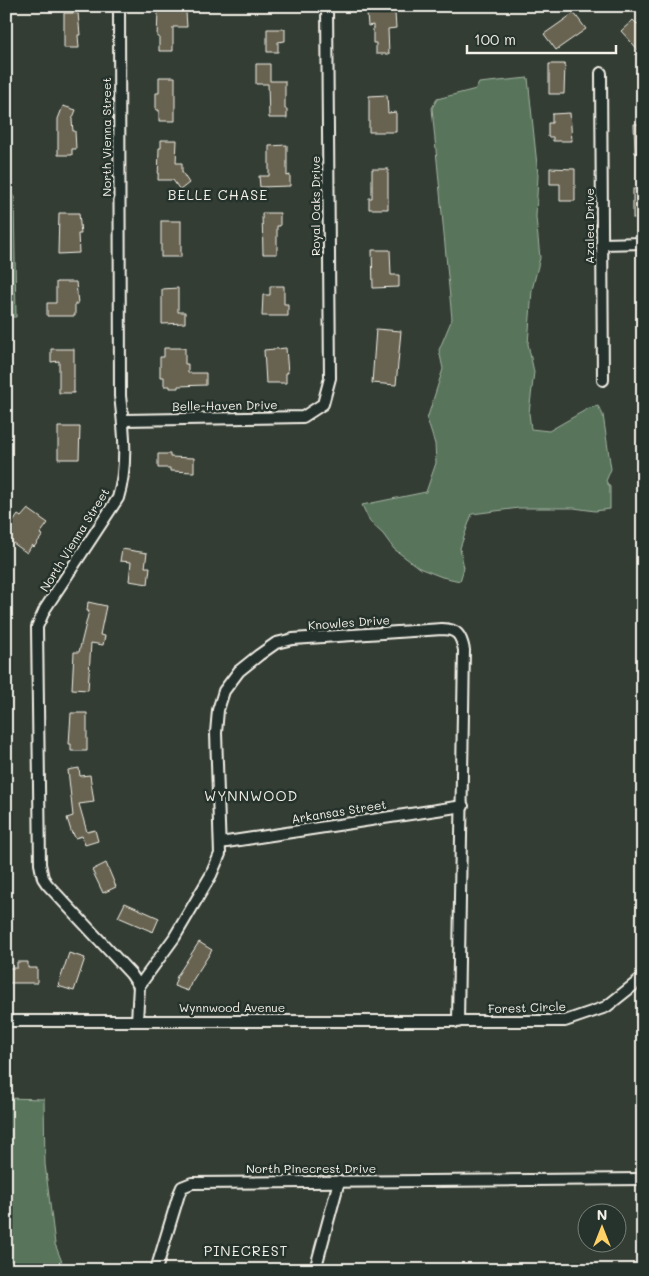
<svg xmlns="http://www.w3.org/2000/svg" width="649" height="1276" viewBox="0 0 649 1276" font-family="Mali,sans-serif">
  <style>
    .green { fill: #58755c; stroke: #a6b3a2 }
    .building { fill: #686351; stroke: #f4f1e8 }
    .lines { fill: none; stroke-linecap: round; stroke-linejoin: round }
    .minor-casing { stroke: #f4f1e8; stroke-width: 14 }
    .minor { stroke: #26332d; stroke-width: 10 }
    .labels { text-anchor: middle; stroke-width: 5; stroke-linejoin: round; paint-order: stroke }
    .street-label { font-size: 12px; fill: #f4f1e8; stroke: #26332d }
    .neighbourhood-label { font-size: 14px; letter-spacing: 1px; fill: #f4f1e8; stroke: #26332d }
  </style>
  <rect width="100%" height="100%" fill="#333d34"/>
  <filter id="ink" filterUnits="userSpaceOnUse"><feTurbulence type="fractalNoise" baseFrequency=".02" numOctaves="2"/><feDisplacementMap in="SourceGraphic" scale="10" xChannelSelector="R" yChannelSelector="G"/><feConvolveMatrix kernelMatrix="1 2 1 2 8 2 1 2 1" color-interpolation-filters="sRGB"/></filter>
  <g filter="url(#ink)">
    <!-- green -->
    <g class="green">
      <path d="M528 78 538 175 536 217 540 258 532 290 528 344 534 372 529 413 531 429 549 431 589 408 598 406 603 415 611 469 606 481 610 487V509L595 511 574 508H519L472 514 460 548 464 568 460 581 442 577 419 568 394 549 383 534 370 522 362 505 426 492 436 463 435 444 427 419 443 369 439 350 452 319 432 108 437 99 476 89 479 83Z"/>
      <path d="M6 196H14L16 317H6Z"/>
      <path d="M6 1098 44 1099 45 1164 55 1244 65 1270H6Z"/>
    </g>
    <!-- building -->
    <g class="building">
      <path d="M158 11 186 12 187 27H173V51H159V37H157Z"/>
      <path d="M64 13H78L80 35H78L79 48H64Z"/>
      <path d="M395 13 396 28 388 29 389 54H376V43H373V25L368 26 367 14Z"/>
      <path d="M574 13 586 29 556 50 544 34Z"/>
      <path d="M643 19V55L621 31 633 20 637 24Z"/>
      <path d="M267 29H285V41L278 42V52H267Z"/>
      <path d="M256 64H270V81H285V109H287V118H269L268 84H256Z"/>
      <path d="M549 64H565L564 94H549Z"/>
      <path d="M159 77H175V121H159V110H156V93H159Z"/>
      <path d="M387 95 388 113 396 112V132H369V96Z"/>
      <path d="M63 106 76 110 72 120 73 131H75L76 149H72V155H58V119Z"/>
      <path d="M570 113 572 141H553V137H548V123H552V114Z"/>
      <path d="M634 124H643V153H635Z"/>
      <path d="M161 140H177L176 163H182V172L189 183 180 190 173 180H158L159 148H161Z"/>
      <path d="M287 145V176L290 175V186L260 187 259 176H269V146Z"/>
      <path d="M550 168 575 169V201H560V184H550Z"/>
      <path d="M372 169H388V209H369V198H372Z"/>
      <rect x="633" y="189" width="10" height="29"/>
      <path d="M59 213H79L81 234H78L79 253 58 254Z"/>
      <path d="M262 213H280V226H277V254H263Z"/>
      <rect x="161" y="221" width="20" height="36"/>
      <path d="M372 250H390L391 275H399V287L373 288Z"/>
      <path d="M56 282H76L78 304H75V316H47V303H56Z"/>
      <path d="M270 286H284V304H288V316H262L263 295H270Z"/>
      <path d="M178 288V312H185V323L162 324V289Z"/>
      <path d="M376 329 401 331 396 385 372 383Z"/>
      <path d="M164 348H185V364H188V373H206V385L178 386V388H170V386H164V377H160V357H164Z"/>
      <path d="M286 348 288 373H286V383H266L264 350Z"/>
      <path d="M51 349H74V393H59V361L51 362Z"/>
      <path d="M58 427H80L79 459H58Z"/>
      <path d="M158 454H170V457L194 458V472L170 471V468H158Z"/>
      <path d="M28 509 48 523 40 534 43 535 34 547 32 545 27 553 6 538V532L18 515 21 517Z"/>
      <path d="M122 549 147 553 145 567H150L148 584 129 581 131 562 120 561Z"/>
      <path d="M88 602 106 606 100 635 105 636 103 645 91 643 88 690 72 689 74 652H79L89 611H87Z"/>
      <path d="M71 713H87V751H71V744H69Z"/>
      <path d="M79 768 80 776 90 775 94 802 79 804 87 832 95 830 98 841 85 845 82 836 75 838 73 833 72 834 67 818 73 816 68 770Z"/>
      <path d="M106 863 116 887 103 893 92 870Z"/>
      <path d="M125 903 159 918 153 932 118 917Z"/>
      <path d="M199 942 212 950 191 983 188 991 174 986 177 976Z"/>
      <path d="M69 953 85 958 74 991 58 986Z"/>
      <path d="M17 962H28V968H37V983H6V968H17Z"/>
    </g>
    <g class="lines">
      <!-- minor casing -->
      <g class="minor-casing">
        <g id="minor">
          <path d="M119 6 120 396C124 429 128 466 118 498L45 609 37 627 40 864 43 878 47 884 131 974 139 986"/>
          <path d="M601 73 603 380"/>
          <path d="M602 244 643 243"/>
          <path d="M123 420 303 417 323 404 330 378 327 6"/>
          <path d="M220 843 463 806"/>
          <path d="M6 1021H565L606 1007 635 984 643 976"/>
          <path d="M137 1021 139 986 174 938 211 875 220 854 216 733 218 710 224 691 239 671 259 655 276 643 293 639 442 629C457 629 461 635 464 650L458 1022"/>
          <path d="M156 1270 179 1194 182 1187 192 1183 643 1179"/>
          <path d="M315 1270 339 1181"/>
        </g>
      </g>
      <!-- minor -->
      <use href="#minor" class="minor"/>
    </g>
  </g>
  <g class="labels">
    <!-- street labels -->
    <g class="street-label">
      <text transform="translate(107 137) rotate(-90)" y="4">North Vienna Street</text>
      <text transform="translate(316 206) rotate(-90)" y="4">Royal Oaks Drive</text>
      <text transform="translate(590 226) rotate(-90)" y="4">Azalea Drive</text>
      <text transform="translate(225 406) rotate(-1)" y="4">Belle-Haven Drive</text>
      <text transform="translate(75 540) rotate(-58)" y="4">North Vienna Street</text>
      <text transform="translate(349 623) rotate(-4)" y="4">Knowles Drive</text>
      <text transform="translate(339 812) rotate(-9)" y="4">Arkansas Street</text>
      <text x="232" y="1012">Wynnwood Avenue</text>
      <text transform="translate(527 1008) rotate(-2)" y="4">Forest Circle</text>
      <text x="311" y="1173">North Pinecrest Drive</text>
    </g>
    <!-- neighbourhood labels -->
    <g class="neighbourhood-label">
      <text x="218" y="200">BELLE CHASE</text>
      <text x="251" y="801">WYNNWOOD</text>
      <text x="246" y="1256">PINECREST</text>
    </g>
  </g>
  <!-- margin -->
  <rect width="649" height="1276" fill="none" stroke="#26332d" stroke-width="25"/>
  <rect x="12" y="12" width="624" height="1251" fill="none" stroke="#f4f1e8" stroke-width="2" filter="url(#ink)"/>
  <!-- north arrow -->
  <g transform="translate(602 1228)"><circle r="24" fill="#26332d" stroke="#787f78"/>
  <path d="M0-4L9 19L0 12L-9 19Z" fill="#ffd166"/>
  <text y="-8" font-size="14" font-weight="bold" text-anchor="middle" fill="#f4f1e8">N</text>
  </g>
  <!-- scale -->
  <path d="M467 45v8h149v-8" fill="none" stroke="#f4f1e8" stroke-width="2.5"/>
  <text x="474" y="45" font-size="15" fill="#f4f1e8" stroke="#26332d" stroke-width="4" paint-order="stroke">100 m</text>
</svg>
